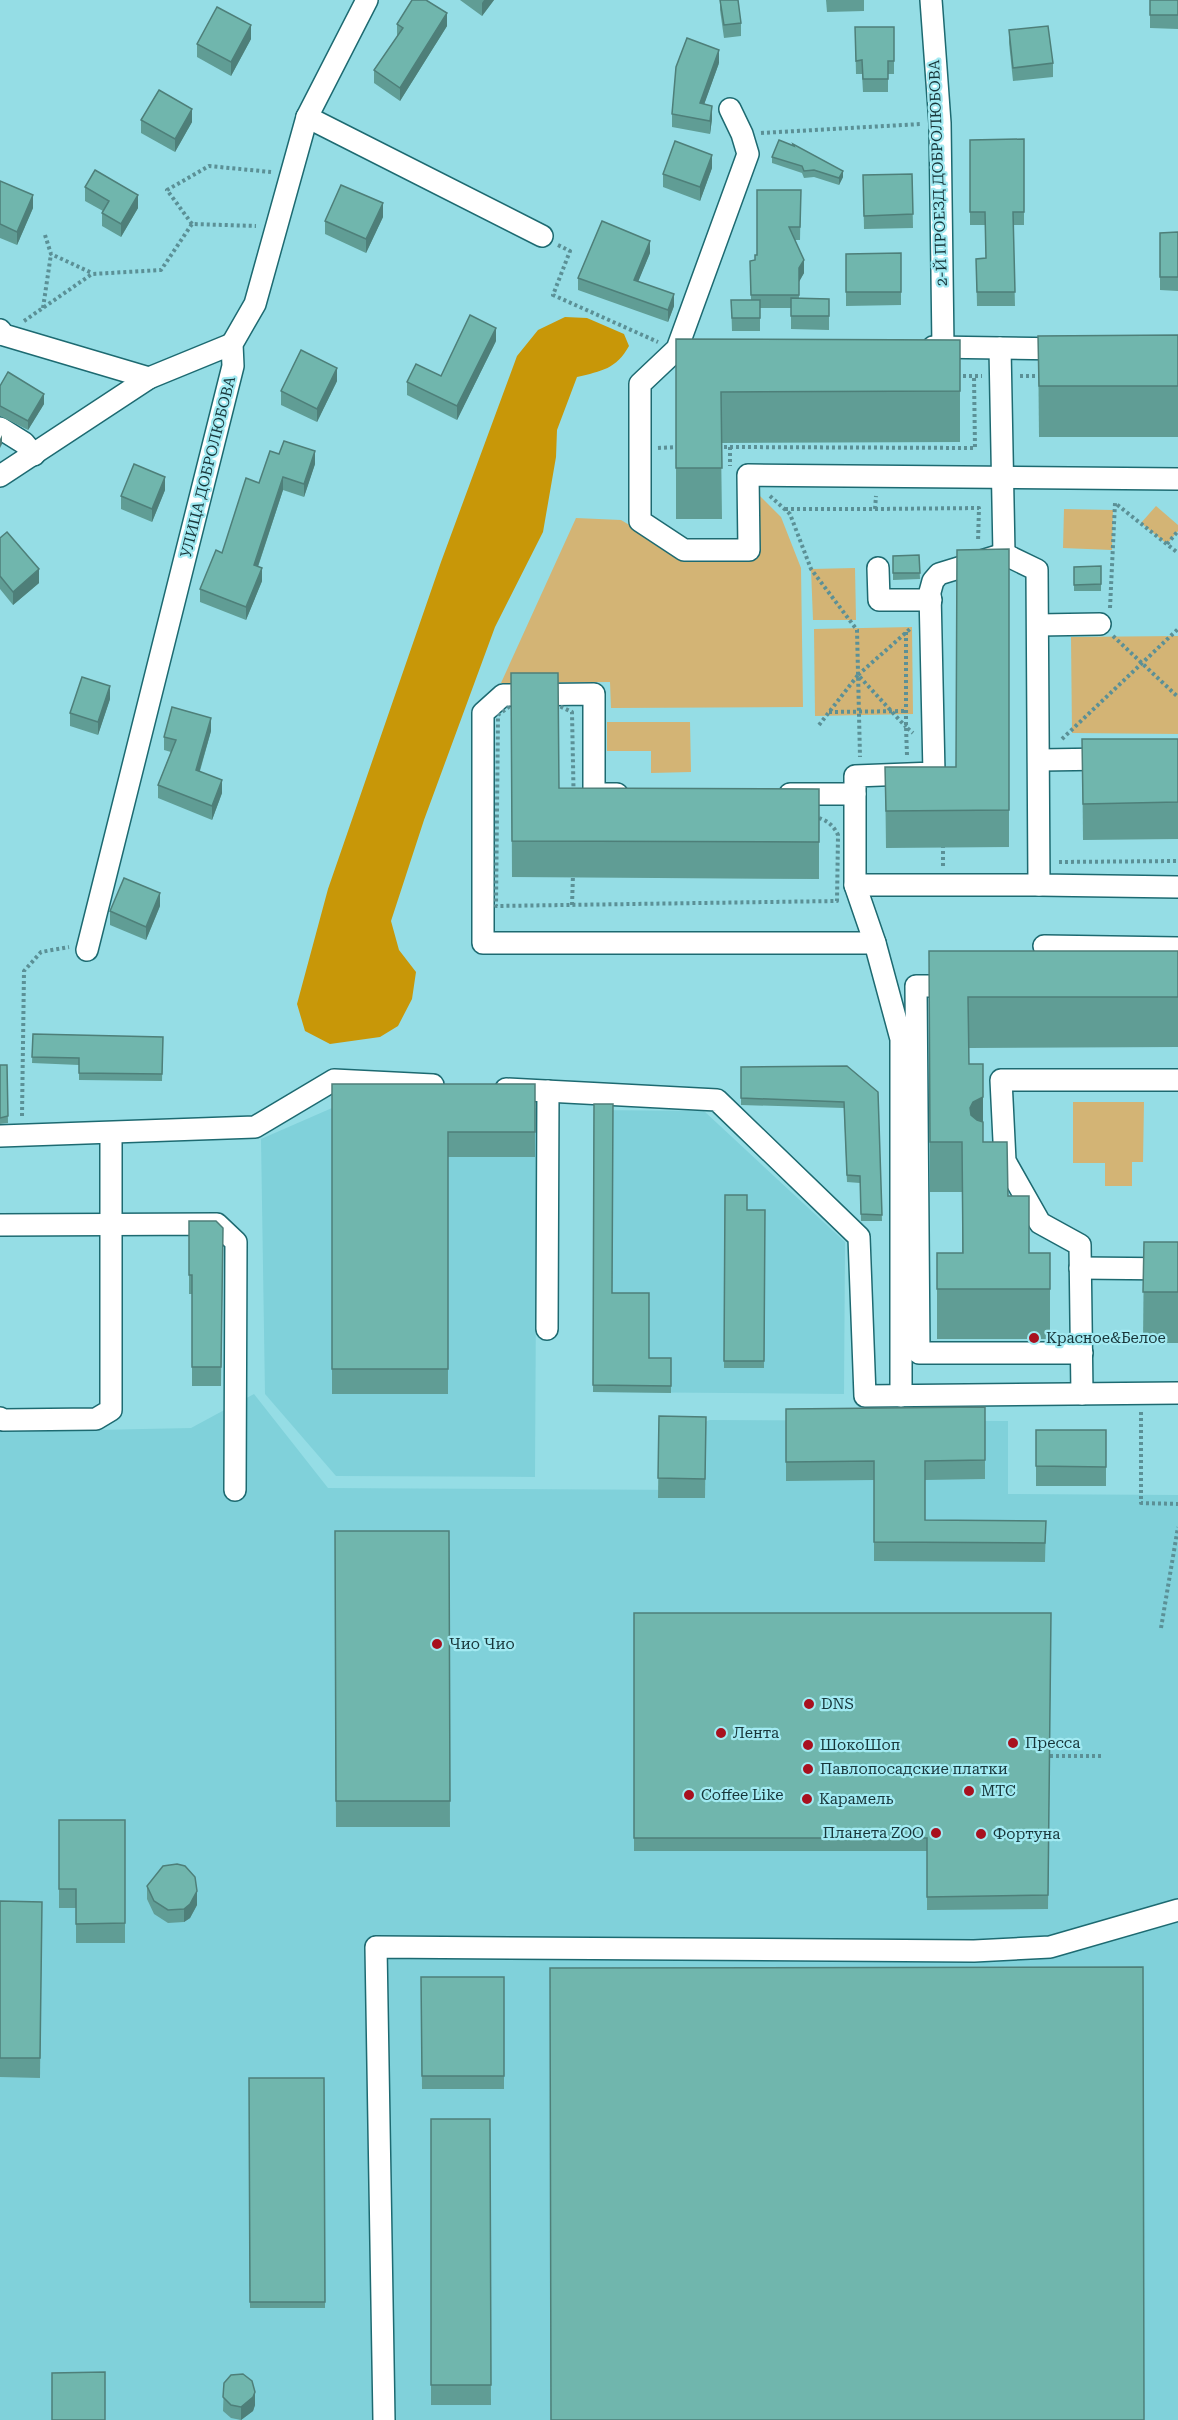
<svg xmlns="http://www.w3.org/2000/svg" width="1178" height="2420" viewBox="0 0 1178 2420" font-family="'Roboto Serif',serif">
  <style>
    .built { fill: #80d1da }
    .green { fill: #d3b475 }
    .forest { fill: #c89708 }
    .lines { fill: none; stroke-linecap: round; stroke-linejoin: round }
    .minor-casing { stroke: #1d6a71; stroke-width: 24 }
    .path { stroke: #5b9096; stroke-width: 4; stroke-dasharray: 3 3; stroke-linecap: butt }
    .minor { stroke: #fff; stroke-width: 21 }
    .wall { fill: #609d95 }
    .shaded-wall { fill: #4e7f79 }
    .building { fill: #70b6ad; stroke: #4e7f79; stroke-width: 1.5 }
    .poi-dot { fill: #a8111f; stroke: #a2eaf2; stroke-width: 2 }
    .labels { text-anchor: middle; stroke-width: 4.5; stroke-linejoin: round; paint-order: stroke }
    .street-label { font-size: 15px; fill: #173539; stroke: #a2eaf2 }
    .poi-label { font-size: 15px; fill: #173539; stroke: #a2eaf2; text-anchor: start }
  </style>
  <rect width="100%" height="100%" fill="#95dde5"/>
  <!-- built -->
  <g class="built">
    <path d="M332 1108H537L535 1477 336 1476 265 1394 261 1139Z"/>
    <path d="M594 1110 704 1111 845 1242 844 1394 593 1392Z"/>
    <path d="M254 1394 328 1488 694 1490 695 1428 709 1420 1008 1421V1494L1178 1495V2420H0V1432L191 1428Z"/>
  </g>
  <!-- green -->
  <g class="green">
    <path d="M759 495 781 517 801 568 803 707 611 708 610 682 501 683 576 518 621 520 685 558 757 559Z"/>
    <path d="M1156 506 1178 525V531L1167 544 1141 523Z"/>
    <path d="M1064 509 1113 510 1112 550 1063 548Z"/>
    <path d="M855 568 856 620H813L811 569Z"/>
    <path d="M912 627 913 714 815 716 814 629Z"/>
    <path d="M1178 636V734L1072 733 1071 637Z"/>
    <path d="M607 722H690L691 772 651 773V751H607Z"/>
    <path d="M1073 1102H1144L1143 1162H1132V1186H1105V1163H1073Z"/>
  </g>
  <!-- forest -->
  <path class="forest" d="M565 317 587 318 624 334 629 346C616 369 602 371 577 377L557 430 556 457 543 532 495 627 424 820 391 921 399 950 416 972 412 999 398 1026 380 1037 330 1044 305 1031 297 1004 328 889 441 562 517 356 538 330Z"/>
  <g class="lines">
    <!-- minor casing -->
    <g class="minor-casing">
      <g id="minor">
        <path d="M931 0 940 123 943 347"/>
        <path d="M730 109 742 134 748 154 677 349 640 384V521L684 550H749L748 475 1178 479"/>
        <path d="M307 117 542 236"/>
        <path d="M0 330 4 335 149 378"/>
        <path d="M933 347 1066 349"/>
        <path d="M1000 348 1004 554"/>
        <path d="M0 428 24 443 34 455"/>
        <path d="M0 476 149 378 232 344"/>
        <path d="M878 568 879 600H931"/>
        <path d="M1038 625 1100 624"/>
        <path d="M1040 760 1108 759"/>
        <path d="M617 794H594V694L503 695 483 713V943H875L901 1039V1396"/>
        <path d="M790 794H855V885L875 943"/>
        <path d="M855 794V776L934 773 930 592 933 581 939 574 1004 554 1037 570 1039 885 1178 887"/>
        <path d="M855 885H1039"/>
        <path d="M1044 946 1178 948"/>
        <path d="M87 950 233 366 232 344 255 304 307 117 367 0"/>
        <path d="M955 986H916L919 1353H1082"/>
        <path d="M506 1089 717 1100 859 1237 865 1396 1178 1393"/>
        <path d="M0 1136 255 1127 334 1080 433 1085"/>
        <path d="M0 1225 217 1224 236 1242 235 1490"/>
        <path d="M1080 1268 1178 1269"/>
        <path d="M547 1329 548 1091"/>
        <path d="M1082 1394 1080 1245 1040 1223 1005 1161 1001 1080H1178"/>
        <path d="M0 1418 3 1420 96 1419 111 1410V1133"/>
        <path d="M384 2420 376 1947 974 1951 1050 1947 1178 1910"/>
      </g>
    </g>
    <!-- path -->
    <g class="path">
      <path d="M761 133 921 124"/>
      <path d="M192 224 167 190 209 166 271 172"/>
      <path d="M45 235 51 254 92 273"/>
      <path d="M558 245 570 251 553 295 658 342"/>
      <path d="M43 308 51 254"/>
      <path d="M24 321 92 274 161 270 192 224 256 226"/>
      <path d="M957 376H982"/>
      <path d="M1020 376H1042"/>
      <path d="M718 447H730V466"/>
      <path d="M730 447 975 448 974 376"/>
      <path d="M658 448 680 447"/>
      <path d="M770 496 790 514 811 569 857 630 860 757"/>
      <path d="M785 509H875L876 496"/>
      <path d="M875 509 979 508 978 542"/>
      <path d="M1167 544 1178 531"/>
      <path d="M1110 608 1115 503 1178 553"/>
      <path d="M906 632V726"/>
      <path d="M1113 636 1178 697"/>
      <path d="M858 675 910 629"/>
      <path d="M555 704 572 712 574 814 813 816C826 820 832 823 838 835L837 901 496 906 498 715 510 706Z"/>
      <path d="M829 712 906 711"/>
      <path d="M819 725 858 675 906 727"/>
      <path d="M1062 739 1178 629"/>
      <path d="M907 755 906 727 913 733"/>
      <path d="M943 845V867"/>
      <path d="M1059 862 1178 861"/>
      <path d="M572 905 573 875"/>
      <path d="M22 1116 24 971 41 952 69 947"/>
      <path d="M1141 1412V1503L1178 1504"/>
      <path d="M1161 1628 1178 1527"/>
      <path d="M1050 1756H1104"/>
    </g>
    <!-- minor -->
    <use href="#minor" class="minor"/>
  </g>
  <!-- wall -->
  <g class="wall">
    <path d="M460 0H494L482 16Z"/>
    <path d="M720 0 741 23V36L724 38 720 10Z"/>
    <path d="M826 0H864V11L827 12Z"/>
    <path d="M1150 0H1178V29L1150 28Z"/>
    <path d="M397 24 447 26 400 101 374 83V70L397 37Z"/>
    <path d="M855 27H894V74H888V92H863L862 74H856Z"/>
    <path d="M1009 30 1053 63V77L1013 81 1009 43Z"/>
    <path d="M251 39 231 76 197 57V44Z"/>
    <path d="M719 63 704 104 712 119 710 134 672 127V114Z"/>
    <path d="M141 120 192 122 175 152 141 133Z"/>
    <path d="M1024 139V225H1013L1015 306H977L976 259 986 258 985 225H970V140Z"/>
    <path d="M772 157 843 177 839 185 814 177 804 178 802 173 772 163Z"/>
    <path d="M712 168 700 201 663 187V174Z"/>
    <path d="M912 174 913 228 864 229 863 175Z"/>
    <path d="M0 181 33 208 17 245 0 238Z"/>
    <path d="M85 187 138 208 121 237 102 226V213L103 211 85 201Z"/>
    <path d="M801 190 800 240H795L804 273 799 281V298L829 299V330L791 329V308H760V331H732L731 300H751L750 261 755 260Z"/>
    <path d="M383 217 366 253 325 234V221Z"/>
    <path d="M1178 232V291L1160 290V233Z"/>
    <path d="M650 253 638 281 674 306 668 322 578 290V278Z"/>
    <path d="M901 253V305L846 306V254Z"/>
    <path d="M1178 335V437H1039L1038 336Z"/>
    <path d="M676 339 960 340V442L721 443 722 519H676Z"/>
    <path d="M496 341 457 420 407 395V382L441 376Z"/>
    <path d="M337 381 317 422 281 405V391Z"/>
    <path d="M0 386 44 404 28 430 0 416Z"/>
    <path d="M279 454 315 464 304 497 283 490 258 567 262 581 246 620 200 602V589L222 553 259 483Z"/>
    <path d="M165 490 152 522 121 509V496Z"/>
    <path d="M0 538 39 583 13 605 0 589Z"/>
    <path d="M1009 549V847L886 848 885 767H956Z"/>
    <path d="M919 555 920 579 893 580V556Z"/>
    <path d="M1101 566V591H1074V567Z"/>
    <path d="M511 673 559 788 819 789V879L512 877Z"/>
    <path d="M110 699 98 735 70 726V713Z"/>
    <path d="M211 731 200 771 222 793 212 820 158 798V785L171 752 164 750V737Z"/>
    <path d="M1082 739H1178V839L1083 840Z"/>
    <path d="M160 906 146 940 110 925V911Z"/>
    <path d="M1178 951V1047L969 1048V1064L983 1142 1008 1196 1029 1253H1050V1339H937V1253H962V1192H930L929 1002Z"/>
    <path d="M33 1034 163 1037 162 1081 79 1080V1065L32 1063Z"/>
    <path d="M0 1065H7L8 1123 0 1124Z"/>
    <path d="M741 1067 878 1092 882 1221H861L860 1183 847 1182 844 1108 741 1105Z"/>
    <path d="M332 1084H535V1157H448V1394H332Z"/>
    <path d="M594 1104 612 1293 649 1358H671V1393L593 1392Z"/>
    <path d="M725 1195 747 1210H765L764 1368H724Z"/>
    <path d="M189 1221 223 1228 221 1386H192V1294H189Z"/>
    <path d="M1144 1242H1178V1343H1143Z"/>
    <path d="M985 1407V1479L925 1480V1520L1046 1521 1045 1562 874 1561V1480L786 1481V1409Z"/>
    <path d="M659 1416 706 1417 705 1498H658Z"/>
    <rect x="1036" y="1430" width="70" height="56"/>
    <path d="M335 1531H449L450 1827H336Z"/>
    <path d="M634 1613H1051L1048 1909 927 1910V1851H634Z"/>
    <path d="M59 1820H125V1943H76V1908H59Z"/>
    <path d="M147 1886 197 1905 190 1918 184 1922 168 1923 154 1914 147 1899Z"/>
    <path d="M0 1901 42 1902 40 2078 0 2077Z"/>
    <path d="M421 1977H504V2089H422Z"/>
    <path d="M249 2078H324L325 2308H250Z"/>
    <path d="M431 2119H490L491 2405H431Z"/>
    <path d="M224 2383 255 2405 253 2411 241 2420 231 2418 223 2411Z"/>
  </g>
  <!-- shaded-wall -->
  <g class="shaded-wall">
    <path d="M484 0H494L482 16V3Z"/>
    <path d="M447 13V26L400 101V88Z"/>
    <path d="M251 25V39L231 76V62Z"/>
    <path d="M719 50V63L700 116V103Z"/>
    <path d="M712 106V119L710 134V121Z"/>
    <path d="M192 109V122L175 152V139Z"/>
    <path d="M712 155V168L700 201V187Z"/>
    <path d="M843 171V177L839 185V178Z"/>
    <path d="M33 195V208L17 245V232Z"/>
    <path d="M138 195V208L121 237V224Z"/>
    <path d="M383 203V217L366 253V239Z"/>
    <path d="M650 241V253L634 292V280Z"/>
    <path d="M804 260V273L799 282V268Z"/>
    <path d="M674 294V306L668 322V310Z"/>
    <path d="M496 328V341L457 420V406Z"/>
    <path d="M337 368V381L317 422V409Z"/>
    <path d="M44 394V404L28 430V421Z"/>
    <path d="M2 435V444L0 448V439Z"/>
    <path d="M315 451V464L304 497V484Z"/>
    <path d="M165 477V490L152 522V509Z"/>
    <path d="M283 477V490L254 578V565Z"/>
    <path d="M262 568V581L246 620V607Z"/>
    <path d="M39 569V583L13 605V592Z"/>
    <path d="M110 686V699L98 735V722Z"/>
    <path d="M211 718V731L196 783V770Z"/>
    <path d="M222 780V793L212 820V806Z"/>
    <path d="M160 893V906L146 940V927Z"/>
    <path d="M983 1097V1147L973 1153 970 1108 973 1102Z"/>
    <path d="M197 1891V1905L190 1918 184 1922V1909Z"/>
    <path d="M255 2392V2405L253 2411 241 2420V2407Z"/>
  </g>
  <!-- building -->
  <g class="building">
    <path d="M412 0H426L447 13 400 88 374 70 403 28 397 24Z"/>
    <path d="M720 0H738L741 23 724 25Z"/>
    <rect x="1150" y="0" width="28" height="15"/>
    <path d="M217 7 251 25 231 62 197 44Z"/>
    <path d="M1048 26 1053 63 1013 68 1009 30Z"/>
    <path d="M855 27H894V61H888V79H863L862 60 856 61Z"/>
    <path d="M687 38 719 50 700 103 712 106 710 121 672 114 676 67Z"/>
    <path d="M159 90 192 109 175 139 141 120Z"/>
    <path d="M1024 139V212H1013L1015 292H977L976 259 986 258 985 212H970V140Z"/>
    <path d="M779 140 794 146 793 144 843 171 839 178 814 170 804 171 802 166 772 157Z"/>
    <path d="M675 141 712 155 700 187 663 174Z"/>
    <path d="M95 170 138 195 121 224 102 213 109 201 85 187Z"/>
    <path d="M912 174 913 214 864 216 863 175Z"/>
    <path d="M0 181 33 195 17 232 0 224Z"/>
    <path d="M341 185 383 203 366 239 325 221Z"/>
    <path d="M757 190H801L800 227H789L804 260 799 268V295H751L750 261 755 260V255H757Z"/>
    <path d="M602 221 650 241 634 280 674 294 668 310 578 278Z"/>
    <path d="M1178 232V277H1160V233Z"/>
    <path d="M901 253V292H846V254Z"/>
    <path d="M791 298 829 299V316H791Z"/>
    <path d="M731 300H760V318H732Z"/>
    <path d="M470 315 496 328 457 406 407 382 416 364 441 376Z"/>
    <path d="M1178 335V386H1039L1038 336Z"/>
    <path d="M676 339 960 340V391L721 392 722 468H676Z"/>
    <path d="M301 350 337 368 317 409 281 391Z"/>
    <path d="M8 372 44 394 28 421 0 406V386Z"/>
    <path d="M284 441 315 451 304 484 283 477 254 565 262 568 246 607 200 589 216 550 222 553 246 478 259 483 270 451 279 454Z"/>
    <path d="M134 464 165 477 152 509 121 496Z"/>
    <path d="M7 532 39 569 13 592 0 576V538Z"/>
    <path d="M1009 549V810L886 811 885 767H956L957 550Z"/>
    <path d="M919 555 920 573H893V556Z"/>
    <path d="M1101 566V584L1074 585V567Z"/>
    <path d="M511 673H558L559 788 819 789V842L512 841Z"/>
    <path d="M82 677 110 686 98 722 70 713Z"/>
    <path d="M172 707 211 718 196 770 222 780 212 806 158 785 176 740 164 737Z"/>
    <path d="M1082 739H1178V802L1083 804Z"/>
    <path d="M124 878 160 893 146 927 110 911Z"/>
    <path d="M929 951H1178V997H968L969 1064H983V1097L973 1102 970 1108 971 1115 977 1120 983 1122V1142H1007L1008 1196H1029V1253H1050V1289H937V1253H963L962 1142H930Z"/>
    <path d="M33 1034 163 1037 162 1074 79 1073V1058L32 1057Z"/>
    <path d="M0 1065H7L8 1116 0 1118Z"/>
    <path d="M847 1066 878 1092 882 1215 861 1214 860 1176 847 1175 844 1102 741 1098V1067Z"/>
    <path d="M332 1084H535V1132H448V1369H332Z"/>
    <path d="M594 1104H613L612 1293H649V1358H671V1386L593 1385Z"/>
    <path d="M725 1195H747V1210H765L764 1361H724Z"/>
    <path d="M189 1221H216L223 1228 221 1367H192V1275H189Z"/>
    <path d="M1144 1242H1178V1292H1143Z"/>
    <path d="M985 1407V1460L925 1461V1520L1046 1521 1045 1543 874 1542V1461L786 1462V1409Z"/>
    <path d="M659 1416 706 1417 705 1479 658 1478Z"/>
    <path d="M1036 1430H1106V1467L1036 1466Z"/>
    <path d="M335 1531H449L450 1801H336Z"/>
    <path d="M634 1613H1051L1048 1895 927 1897V1838H634Z"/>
    <path d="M59 1820H125V1923L76 1924V1889H59Z"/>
    <path d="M177 1864 185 1866 195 1877 197 1891 190 1904 184 1909 168 1910 154 1901 147 1886 163 1866Z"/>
    <path d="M0 1901 42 1902 40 2058H0Z"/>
    <path d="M1143 1967 1144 2420H551L550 1968Z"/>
    <path d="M421 1977H504V2076H422Z"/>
    <path d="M249 2078H324L325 2302H250Z"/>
    <path d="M431 2119H490L491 2385H431Z"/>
    <path d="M105 2372V2420H52V2373Z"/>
    <path d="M243 2374 252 2381 255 2392 253 2397 241 2407 231 2405 223 2397 224 2383 231 2375Z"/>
  </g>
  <!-- markers -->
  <g class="poi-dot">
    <circle cx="1034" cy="1338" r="6"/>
    <circle cx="437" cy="1644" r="6"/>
    <circle cx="809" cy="1704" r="6"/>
    <circle cx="721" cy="1733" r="6"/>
    <circle cx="1013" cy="1743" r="6"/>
    <circle cx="808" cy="1745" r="6"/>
    <circle cx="808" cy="1769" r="6"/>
    <circle cx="969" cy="1791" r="6"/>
    <circle cx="689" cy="1795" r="6"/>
    <circle cx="807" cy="1799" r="6"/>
    <circle cx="936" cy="1833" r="6"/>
    <circle cx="981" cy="1834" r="6"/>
  </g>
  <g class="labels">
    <!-- street labels -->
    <g class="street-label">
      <text transform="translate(938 173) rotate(-92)" y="5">2-Й ПРОЕЗД ДОБРОЛЮБОВА</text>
      <text transform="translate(208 467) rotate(-76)" y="5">УЛИЦА ДОБРОЛЮБОВА</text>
    </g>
    <!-- poi labels -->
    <g class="poi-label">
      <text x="1046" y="1343">Красное&amp;Белое</text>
      <text x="449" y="1649">Чио Чио</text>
      <text x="821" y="1709">DNS</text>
      <text x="733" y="1738">Лента</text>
      <text x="1025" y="1748">Пресса</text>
      <text x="820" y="1750">ШокоШоп</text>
      <text x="820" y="1774">Павлопосадские платки</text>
      <text x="981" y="1796">МТС</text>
      <text x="701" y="1800">Coffee Like</text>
      <text x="819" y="1804">Карамель</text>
      <text x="924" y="1838" text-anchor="end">Планета ZOO</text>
      <text x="993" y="1839">Фортуна</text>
    </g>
  </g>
</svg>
